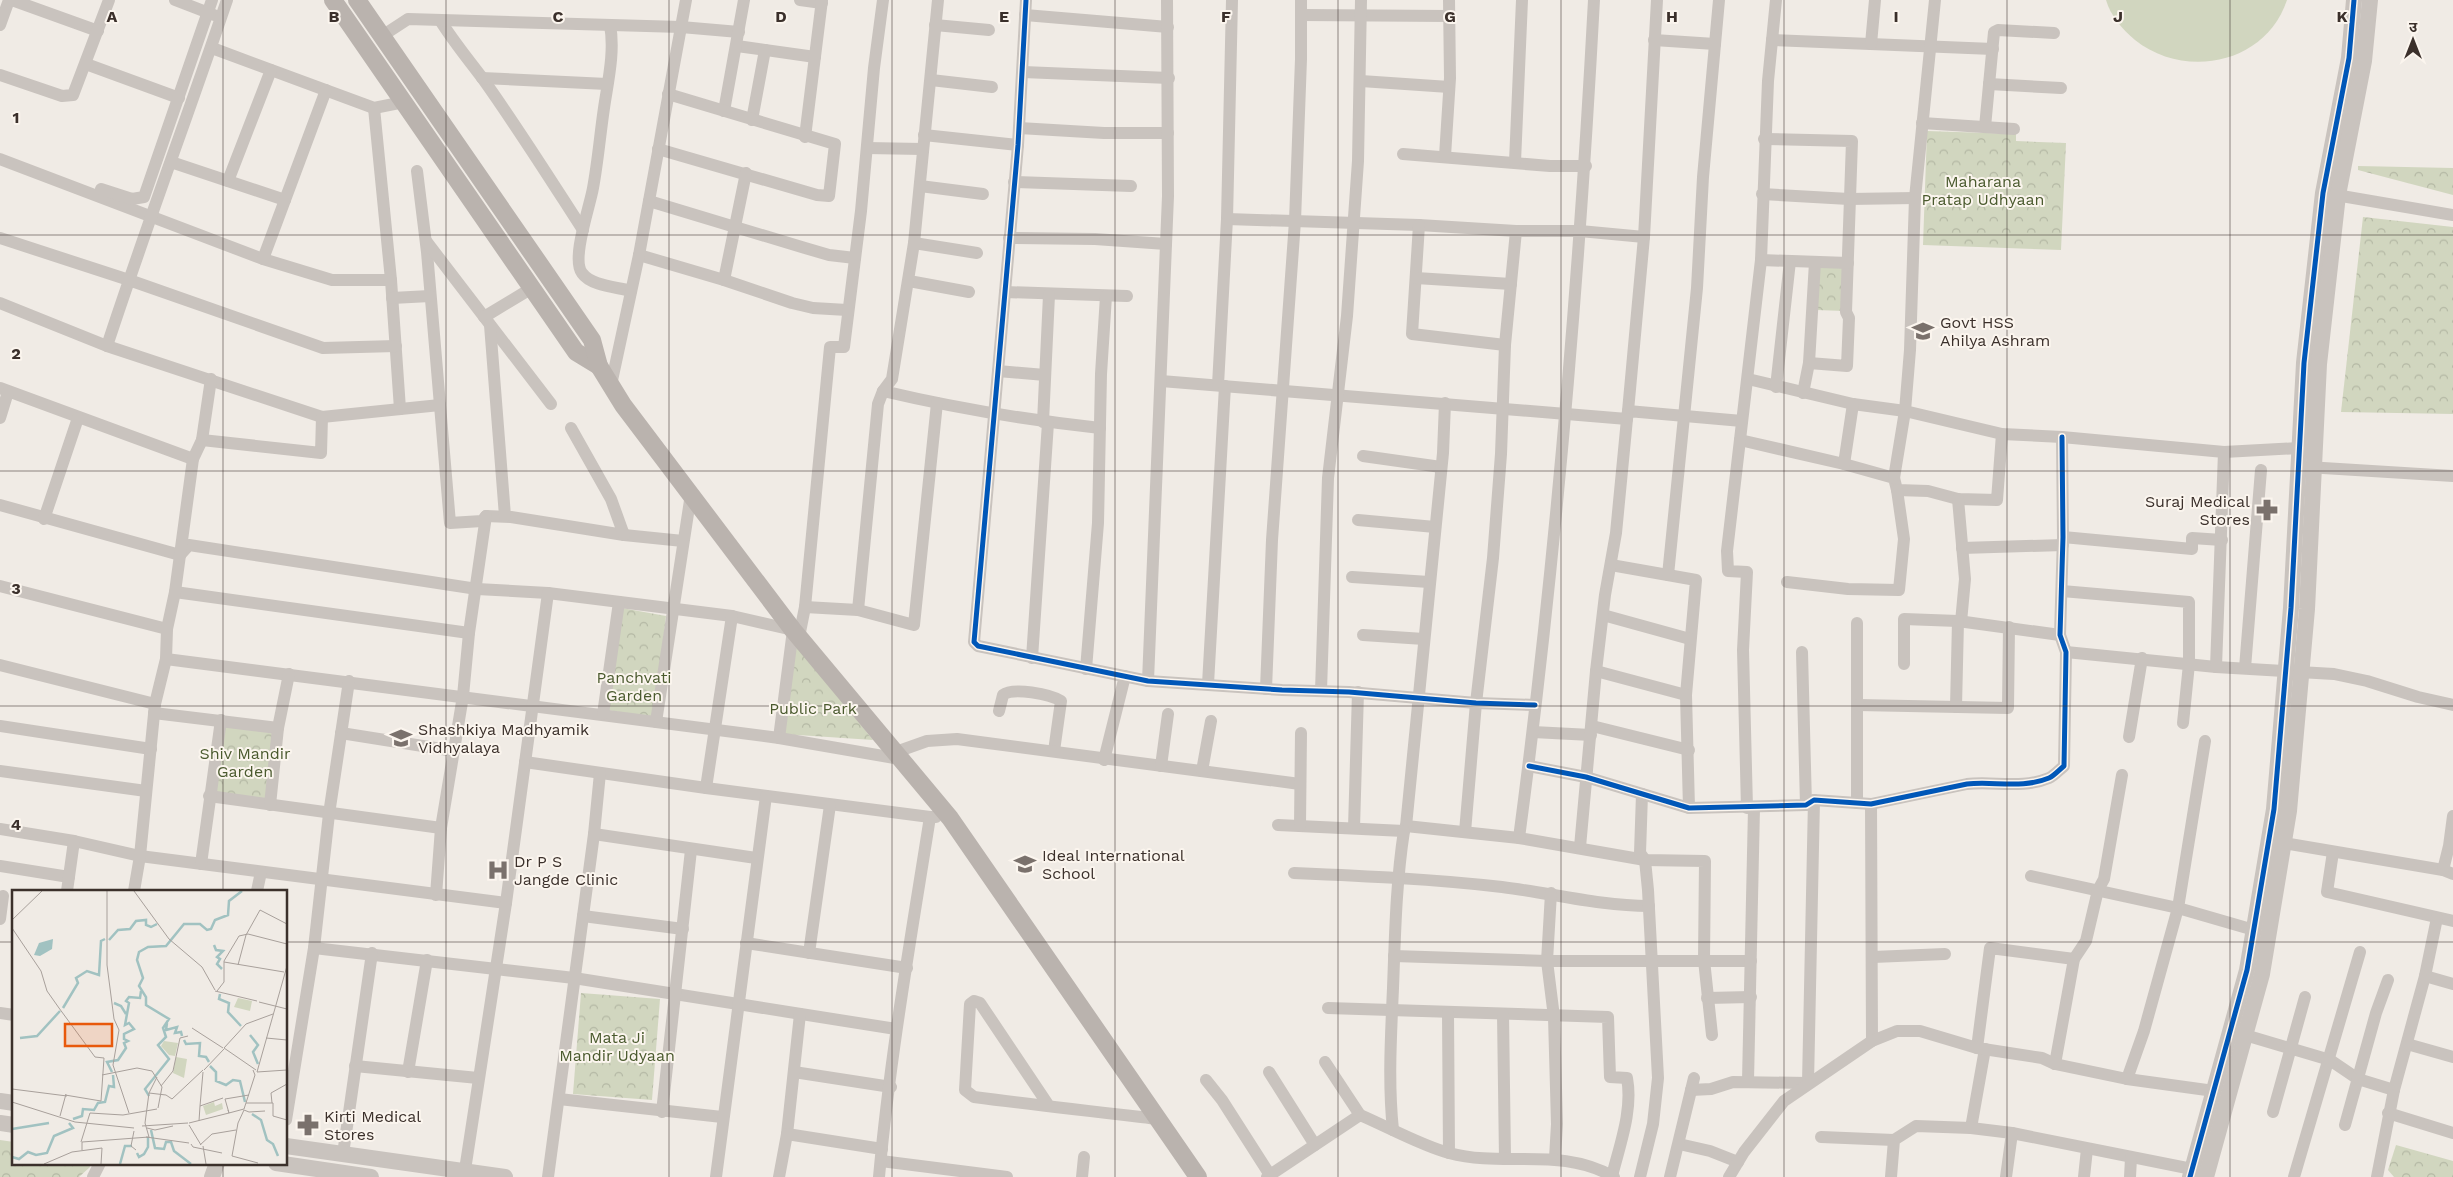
<svg xmlns="http://www.w3.org/2000/svg" width="2453" height="1177" viewBox="0 0 2453 1177" font-family="'Work Sans','Noto Sans Devanagari',sans-serif">
  <style>
    .forest { fill: url(#forest-crowns) }
    .garden { fill: #d1d6bf }
    .lines { fill: none; stroke-linecap: round; stroke-linejoin: round }
    .minor { stroke: #c9c3be; stroke-width: 12 }
    .tertiary { stroke: #c9c3be; stroke-width: 16 }
    .secondary { stroke: #bab3ae; stroke-width: 18 }
    .cycleway-casing { stroke: #fbf5ee; stroke-width: 8 }
    .cycleway { stroke: #0057b8; stroke-width: 5 }
    .grid { fill: none; stroke: #3b302b; stroke-width: 1; stroke-opacity: 0.55 }
    .labels { text-anchor: middle; stroke-width: 4; stroke-linejoin: round; paint-order: stroke }
    .park-label { font-size: 16px; fill: #4a5a2e; stroke: #fbf5ee }
    .poi-label { font-size: 16px; fill: #3b302b; stroke: #fbf5ee; text-anchor: start }
    .inset-river { fill: none; stroke: #a1c2c1; stroke-width: 2.5 }
    .inset-road { fill: none; stroke: #a8a09b; stroke-width: 1 }
    .view { fill: #e8590c; fill-opacity: 0.15; stroke: #e8590c; stroke-width: 2.5 }
    .inset-edge { fill: none; stroke: #3b302b; stroke-width: 2.5 }
    .grid-label { font-size: 16px; text-anchor: middle; font-weight: bold; fill: #3b302b; stroke: #fbf5ee; stroke-width: 4; stroke-linejoin: round; paint-order: stroke }
  </style>
  <defs>
    <pattern id="forest-crowns" width="20" height="18" patternUnits="userSpaceOnUse" patternTransform="scale(1.25)"><rect width="20" height="18" fill="#d1d6bf"/><path d="M2 6a3 3 0 1 1 6 0M12 15a3 3 0 1 1 6 0" fill="none" stroke="#b4b8a4"/></pattern>
  </defs>
  <rect width="100%" height="100%" fill="#f0ebe5"/>
  <!-- forest -->
  <g class="forest">
    <path d="M1927 131 2016 134V141L2066 143 2061 250 1923 245Z"/>
    <path d="M2358 166 2453 168V195L2358 170Z"/>
    <path d="M2363 217 2453 227V414L2341 412Z"/>
    <path d="M1817 261H1846L1845 311 1816 310Z"/>
    <path d="M622 608 666 616 654 717 607 710Z"/>
    <path d="M793 641 873 740 783 734Z"/>
    <path d="M222 725 277 732 268 800 213 793Z"/>
    <path d="M581 993 660 999 652 1100 573 1094Z"/>
    <path d="M0 1140 14 1142V1163H88L90 1167 79 1177H0Z"/>
    <path d="M2396 1145 2453 1161V1177H2394L2388 1170Z"/>
  </g>
  <!-- garden -->
  <path class="garden" d="M2106 0H2287C2266 64 2185 80 2135 40 2123 30 2110 15 2106 0Z"/>
  <g class="lines">
    <!-- minor -->
    <g class="minor">
      <path d="M12 0 98 31"/>
      <path d="M175 0 214 15"/>
      <path d="M800 0 822 3"/>
      <path d="M1026 0 1018 145 974 642 978 646 1148 681 1282 690 1349 692 1476 703 1535 705"/>
      <path d="M1025 15 1168 27"/>
      <path d="M1301 15 1449 16"/>
      <path d="M440 20C453 41 468 59 483 79 518 128 550 179 583 230"/>
      <path d="M0 25 9 0"/>
      <path d="M610 25C615 51 608 81 604 108 600 135 598 161 593 188 590 206 571 259 582 273 591 286 617 287 631 291"/>
      <path d="M935 25 989 30"/>
      <path d="M382 36 408 19 681 27 739 32"/>
      <path d="M1654 40 1715 44"/>
      <path d="M1772 40 1993 49"/>
      <path d="M1871 44 1875 0"/>
      <path d="M737 46 815 57"/>
      <path d="M212 48 374 108 404 102"/>
      <path d="M86 64 179 98"/>
      <path d="M1023 72 1169 78"/>
      <path d="M0 75 62 96 73 95 109 0"/>
      <path d="M482 78 607 84"/>
      <path d="M931 80 992 87"/>
      <path d="M1361 81 1449 87"/>
      <path d="M1989 84 2061 88"/>
      <path d="M374 108 391 280 400 409"/>
      <path d="M724 111 744 0"/>
      <path d="M752 120 765 50"/>
      <path d="M1922 123 2014 129"/>
      <path d="M1985 127 1994 32 1998 30 2054 33"/>
      <path d="M1019 128 1104 133H1168"/>
      <path d="M924 135 1018 145"/>
      <path d="M805 137 822 0"/>
      <path d="M1764 139 1852 141 1846 312 1849 318 1847 366 1809 363"/>
      <path d="M867 148 922 149"/>
      <path d="M658 149 817 195 829 196 835 144 668 94"/>
      <path d="M1403 154 1550 166H1586"/>
      <path d="M1445 156 1450 78 1449 0"/>
      <path d="M0 159 263 259 332 280H391"/>
      <path d="M171 162 285 200"/>
      <path d="M1515 162 1522 0"/>
      <path d="M417 171 427 252 450 523 482 521 486 516 511 517 624 535 683 541"/>
      <path d="M228 181 271 70"/>
      <path d="M1014 182 1131 186"/>
      <path d="M920 186 983 194"/>
      <path d="M101 189 132 199 144 197 212 0"/>
      <path d="M1762 194 1849 199 1915 198"/>
      <path d="M2330 194 2453 215"/>
      <path d="M649 201 805 248 829 255 855 258"/>
      <path d="M1227 219 1419 225 1516 231H1580L1644 237"/>
      <path d="M1419 225 1412 334 1505 345"/>
      <path d="M0 238 129 280 323 348 396 346"/>
      <path d="M1009 238 1095 239 1166 244"/>
      <path d="M426 241 551 404"/>
      <path d="M914 243 977 253"/>
      <path d="M639 255 724 280 792 303 813 308 847 310"/>
      <path d="M263 259 326 90"/>
      <path d="M1761 260 1848 263"/>
      <path d="M1416 278 1511 284"/>
      <path d="M724 280 746 173"/>
      <path d="M909 281 969 292"/>
      <path d="M1005 292 1127 296"/>
      <path d="M392 298 430 296"/>
      <path d="M0 303 107 346 322 417 440 405"/>
      <path d="M484 317 532 288"/>
      <path d="M490 325 505 516"/>
      <path d="M107 346C145 230 188 115 227 0"/>
      <path d="M998 371 1045 375"/>
      <path d="M1748 379 1853 404 1905 411 2002 434 2062 437 2224 452 2299 448"/>
      <path d="M1161 381 1627 419 1628 411 1742 421"/>
      <path d="M611 385 639 255 686 0"/>
      <path d="M1218 385 1227 219 1232 0"/>
      <path d="M1776 387 1790 261"/>
      <path d="M0 388 193 459"/>
      <path d="M883 391C955 408 1027 420 1100 428"/>
      <path d="M1803 393 1809 363 1815 262"/>
      <path d="M1628 411 1644 237 1657 0"/>
      <path d="M0 418 8 392"/>
      <path d="M1043 422 1049 295"/>
      <path d="M571 428 611 499 624 535"/>
      <path d="M202 440 321 453 322 417"/>
      <path d="M1740 440 1844 464 1894 478 1897 490 1928 491 1958 499 1997 500 2002 434"/>
      <path d="M1363 456 1441 467"/>
      <path d="M1844 464 1853 404"/>
      <path d="M2307 467 2453 476"/>
      <path d="M1894 478 1905 411 1910 350 1915 198 1935 0"/>
      <path d="M1958 499 1965 579 1961 622"/>
      <path d="M0 505 180 555"/>
      <path d="M44 519 78 418"/>
      <path d="M1358 520 1435 527"/>
      <path d="M2063 537 2192 549V538L2222 540"/>
      <path d="M1962 548 2063 545"/>
      <path d="M180 555 189 545 477 589 548 593 732 616 793 630 779 738"/>
      <path d="M1611 565 1696 580 1686 695 1689 808"/>
      <path d="M1668 575 1697 288 1703 177 1719 0"/>
      <path d="M1352 577 1429 582"/>
      <path d="M1787 582 1848 589 1899 590 1904 539 1897 490"/>
      <path d="M0 586 167 629"/>
      <path d="M2062 591 2189 602V664L2183 723"/>
      <path d="M175 592 469 633"/>
      <path d="M805 607 858 610 914 625 937 403"/>
      <path d="M858 610 878 404 883 391 892 379 914 243 938 0"/>
      <path d="M1603 615 1690 639"/>
      <path d="M1857 623V803"/>
      <path d="M1363 635 1424 639"/>
      <path d="M799 637 805 607 830 347H844L861 211 874 68 883 0"/>
      <path d="M1802 652 1806 805"/>
      <path d="M2066 652 2216 667 2334 674 2367 681 2418 697 2453 705"/>
      <path d="M1032 658 1048 423"/>
      <path d="M166 659 779 738 900 759"/>
      <path d="M1904 664V619L1958 621 2060 635"/>
      <path d="M0 665 155 704"/>
      <path d="M2216 667 2224 452"/>
      <path d="M2245 668 2261 470"/>
      <path d="M1086 669 1098 523 1101 374 1106 296"/>
      <path d="M1596 671 1686 695"/>
      <path d="M1148 681 1168 196 1167 0"/>
      <path d="M1208 684 1225 386"/>
      <path d="M1266 689 1272 540 1295 221 1301 59V0"/>
      <path d="M1321 691 1328 478 1347 316 1358 161 1361 0"/>
      <path d="M1858 705 2008 708 2009 627"/>
      <path d="M1956 707 1958 621"/>
      <path d="M999 711 1003 695C1013 687 1050 694 1061 701L1054 751"/>
      <path d="M154 713 278 728"/>
      <path d="M603 714 619 602"/>
      <path d="M656 722 691 494"/>
      <path d="M0 726 151 749"/>
      <path d="M1592 726 1689 750"/>
      <path d="M1533 732 1591 735"/>
      <path d="M341 733 454 751"/>
      <path d="M2129 737 2142 658"/>
      <path d="M896 752 927 741 957 739 1300 784"/>
      <path d="M1104 760 1125 676"/>
      <path d="M525 762 706 788 930 817"/>
      <path d="M1161 766 1168 714"/>
      <path d="M1529 766 1586 777 1689 808 1806 805 1814 800 1871 804 1967 784C1993 781 2023 789 2049 778 2054 776 2059 770 2064 766L2066 652 2060 635 2063 537 2062 437"/>
      <path d="M0 771 146 791"/>
      <path d="M1202 771 1211 721"/>
      <path d="M706 788 732 616"/>
      <path d="M209 796 441 828"/>
      <path d="M1871 804 1872 1041"/>
      <path d="M270 805 278 728 289 674"/>
      <path d="M1747 808 1743 650 1747 572 1728 571 1727 551 1761 260 1768 81 1776 0"/>
      <path d="M1278 825 1404 831 1406 826 1519 838 1645 860 1705 861 1704 960 1712 1035"/>
      <path d="M1300 826 1301 733"/>
      <path d="M1406 826 1443 453 1445 403"/>
      <path d="M1354 828 1358 692"/>
      <path d="M0 829 74 841 140 856 506 903"/>
      <path d="M1465 832 1476 703 1493 558 1501 454 1505 345 1516 231"/>
      <path d="M594 834 756 858"/>
      <path d="M1519 838C1556 560 1579 280 1594 0"/>
      <path d="M2276 844 2284 843 2443 870 2453 874"/>
      <path d="M1580 847 1596 671 1605 595 1616 533 1627 419"/>
      <path d="M2333 852 2327 892 2453 921"/>
      <path d="M201 864 221 720"/>
      <path d="M0 866 69 877"/>
      <path d="M2443 870 2449 846 2453 816"/>
      <path d="M1294 873C1364 876 1433 879 1502 887 1551 893 1600 906 1649 906"/>
      <path d="M2031 876 2178 908 2254 930"/>
      <path d="M67 891 74 841"/>
      <path d="M134 891 140 856 155 704 166 659 167 629 175 592 193 459 202 440 211 379"/>
      <path d="M257 891 261 872"/>
      <path d="M1551 893 1547 961 1554 1017 1557 1124 1555 1158"/>
      <path d="M436 895 441 828 463 696 469 633 486 516"/>
      <path d="M583 916 683 929"/>
      <path d="M0 919 3 896"/>
      <path d="M746 943 907 968"/>
      <path d="M314 948 574 978 896 1029"/>
      <path d="M809 953 830 805"/>
      <path d="M1394 956 1547 961H1751"/>
      <path d="M1873 957 1945 954"/>
      <path d="M2425 976 2453 984"/>
      <path d="M1707 998 1751 997"/>
      <path d="M1328 1008 1608 1017 1610 1077 1627 1078C1633 1110 1620 1144 1612 1176"/>
      <path d="M0 1013 14 1015"/>
      <path d="M1448 1013 1449 1153"/>
      <path d="M1503 1014 1505 1159"/>
      <path d="M2238 1035H2245L2330 1060 2358 1079 2394 1090"/>
      <path d="M2407 1044 2453 1057"/>
      <path d="M1977 1048 1990 948 2074 959"/>
      <path d="M1325 1062 1360 1115"/>
      <path d="M2055 1064 2074 959 2086 941 2098 890 2104 879 2122 775"/>
      <path d="M355 1066 478 1078"/>
      <path d="M408 1072 427 960"/>
      <path d="M794 1072 891 1087"/>
      <path d="M1269 1072 1315 1145"/>
      <path d="M2127 1079 2144 1031 2178 908 2205 741"/>
      <path d="M1206 1080 1222 1100 1270 1175"/>
      <path d="M1748 1081 1754 808"/>
      <path d="M1808 1083 1814 800"/>
      <path d="M1691 1090 1711 1089 1733 1082 1808 1083"/>
      <path d="M559 1099 722 1117"/>
      <path d="M1049 1106 980 1003 974 1001 970 1004 965 1090 974 1097C1035 1105 1097 1112 1158 1119"/>
      <path d="M662 1112 691 850"/>
      <path d="M2273 1112 2305 997"/>
      <path d="M2388 1113 2453 1133"/>
      <path d="M286 1120 314 948 329 814 349 681"/>
      <path d="M2345 1125 2376 1013 2388 980"/>
      <path d="M1971 1128 1985 1049"/>
      <path d="M1393 1130C1388 1083 1391 1035 1393 988 1395 935 1396 883 1404 831"/>
      <path d="M787 1134 800 1014"/>
      <path d="M1821 1137 1894 1140"/>
      <path d="M1679 1144 1710 1151 1738 1162"/>
      <path d="M343 1154 372 953"/>
      <path d="M881 1161 1007 1177"/>
      <path d="M465 1170 506 903 548 593"/>
      <path d="M93 1177 100 1163"/>
      <path d="M548 1177 594 834 600 773"/>
      <path d="M716 1177 766 796"/>
      <path d="M779 1177 787 1134 882 1149"/>
      <path d="M879 1177C890 1056 911 937 930 817H936"/>
      <path d="M1082 1177 1084 1157"/>
      <path d="M1267 1177 1360 1115C1386 1126 1422 1146 1449 1153 1505 1168 1560 1146 1614 1177"/>
      <path d="M1640 1177 1653 1124 1658 1078 1648 890 1645 860 1640 853 1642 794"/>
      <path d="M1670 1177 1694 1078"/>
      <path d="M1729 1177 1744 1152 1784 1101 1872 1041 1897 1031H1920L1977 1048 2042 1058 2055 1064 2127 1079 2214 1091"/>
      <path d="M1891 1177 1894 1140 1916 1126 1971 1128 2012 1133 2192 1169"/>
      <path d="M2006 1177 2012 1133"/>
      <path d="M2084 1177 2087 1149"/>
      <path d="M2130 1177 2131 1158"/>
      <path d="M2294 1177 2360 952"/>
      <path d="M2377 1177 2394 1090 2425 976 2437 918"/>
    </g>
    <!-- tertiary -->
    <g class="tertiary">
      <path d="M0 1101 14 1103"/>
      <path d="M0 1123 14 1125"/>
      <path d="M286 1146 505 1177"/>
      <path d="M276 1163 371 1177"/>
      <path d="M212 1177 217 1163"/>
      <path d="M2190 1177 2247 970 2274 809 2291 608 2304 363 2323 193 2349 58 2354 0"/>
      <path d="M2206 1177 2262 974 2289 811 2307 609 2319 364 2338 195 2364 61 2370 0"/>
    </g>
    <!-- secondary -->
    <g class="secondary">
      <path d="M333 0 576 352 599 366"/>
      <path d="M357 0 592 340 599 366 623 405 793 630 950 818 1198 1177"/>
    </g>
    <!-- cycleway casing -->
    <g class="cycleway-casing">
      <g id="cycleway">
        <path d="M1026 0 1018 145 974 642 978 646 1148 681 1282 690 1349 692 1476 703 1535 705"/>
        <path d="M1529 766 1586 777 1689 808 1806 805 1814 800 1871 804 1967 784C1993 781 2023 789 2049 778 2054 776 2059 770 2064 766L2066 652 2060 635 2063 537 2062 437"/>
        <path d="M2190 1177 2247 970 2274 809 2291 608 2304 363 2323 193 2349 58 2354 0"/>
      </g>
    </g>
    <!-- cycleway -->
    <use href="#cycleway" class="cycleway"/>
  </g>
  <!-- grid -->
  <path class="grid" d="M223 0V891M446 0V1177M669 0V1177M892 0V1177M1115 0V1177M1338 0V1177M1561 0V1177M1784 0V1177M2007 0V1177M2230 0V1177M0 235H2453M0 471H2453M0 706H2453M0 942H14M286 942H2453M223 1163V1177"/>
  <!-- icons -->
  <defs>
    <g id="school-bare" transform="scale(1.725)"><path d="M0-5L7-2L0 1L-7-2ZM-4 1L0 2.5L4 1V4Q0 6-4 4Z" fill="#7a716c" stroke="#fbf5ee" stroke-width="2.5" paint-order="stroke"/></g>
    <g id="pharmacy-bare" transform="scale(1.725)"><path d="M-2-6h4v4h4v4h-4v4h-4v-4h-4v-4h4Z" fill="#7a716c" stroke="#fbf5ee" stroke-width="2.5" paint-order="stroke"/></g>
    <g id="hospital-bare" transform="scale(1.725)"><path d="M-5-5h3v3.5h4V-5h3V5h-3V1.5h-4V5h-3Z" fill="#7a716c" stroke="#fbf5ee" stroke-width="2.5" paint-order="stroke"/></g>
  </defs>
  <g fill-rule="evenodd">
    <use href="#school-bare" x="1923" y="331"/>
    <use href="#pharmacy-bare" x="2267" y="510"/>
    <use href="#school-bare" x="401" y="738"/>
    <use href="#school-bare" x="1025" y="864"/>
    <use href="#hospital-bare" x="498" y="870"/>
    <use href="#pharmacy-bare" x="308" y="1125"/>
  </g>
  <g class="labels">
    <!-- park labels -->
    <g class="park-label">
      <text x="1983" y="187">Maharana<tspan x="1983" dy="18">Pratap Udhyaan</tspan></text>
      <text x="634" y="683">Panchvati<tspan x="634" dy="18">Garden</tspan></text>
      <text x="813" y="714">Public Park</text>
      <text x="245" y="759">Shiv Mandir<tspan x="245" dy="18">Garden</tspan></text>
      <text x="617" y="1043">Mata Ji<tspan x="617" dy="18">Mandir Udyaan</tspan></text>
    </g>
    <!-- poi labels -->
    <g class="poi-label">
      <text x="1940" y="328">Govt HSS<tspan x="1940" dy="18">Ahilya Ashram</tspan></text>
      <text x="2250" y="507" text-anchor="end">Suraj Medical<tspan x="2250" dy="18">Stores</tspan></text>
      <text x="418" y="735">Shashkiya Madhyamik<tspan x="418" dy="18">Vidhyalaya</tspan></text>
      <text x="1042" y="861">Ideal International<tspan x="1042" dy="18">School</tspan></text>
      <text x="514" y="867">Dr P S<tspan x="514" dy="18">Jangde Clinic</tspan></text>
      <text x="324" y="1122">Kirti Medical<tspan x="324" dy="18">Stores</tspan></text>
    </g>
  </g>
  <!-- overview -->
  <g transform="translate(12 890)">
    <rect width="275" height="275" fill="#f0ebe5"/>
    <path d="M152 151 166 153 163 166 157 165 149 156ZM164 167 175 169 172 188 161 183Z" fill="#d1d6bf"/>
    <path d="M226 108 240 111 238 121 222 117ZM202 212 203 216 210 213 211 219 194 225 191 216Z" fill="#d1d6bf"/>
    <path d="M41 49 40 59 28 66 22 65 27 53Z" fill="#a1c2c1"/>
    <path class="inset-river" d="M97 50 106 40 118 39 124 31 134 30V35L139 37 145 34M202 55 204 60 211 61 205 67 208 69 205 74 210 79M208 104 207 109 217 113 216 122 229 136M102 113 109 116 114 124M51 118 66 93 64 88 75 81 87 85 89 51 93 49M155 133 154 140 165 137 163 143 169 142 170 146M238 145 246 155 241 162 246 174M8 148 25 146 48 121M172 150 174 154 188 153 187 166 194 167 197 172M198 176 204 182V191L214 195 221 190 228 191 233 212M100 182 95 172 106 170 114 158 112 153 116 151 112 149V144L122 139 117 133 113 135 117 113 114 111 117 107 128 108 129 101M137 206 133 199 157 169 146 155 154 147 151 138 157 129 134 115V107L127 96 131 88 125 70 127 62 136 57 154 56 172 34H188L195 40 199 39 203 30 216 25 217 11 230 1M240 224 249 230 255 250 261 254 266 266M61 229 70 226 71 219 82 220 86 213 93 212 97 196 102 197 101 185M0 239 37 233M139 240 143 258 152 259 154 252H159L162 261 179 274M125 263 127 267 132 264 136 257V247M0 267 7 269 16 262 24 265 35 263 42 246 61 238 57 233M108 274 113 256H120"/>
    <path class="inset-road" d="M95 1V75L102 129 107 140 101 175 117 223M122 1 157 49 190 77 203 100M248 20 275 34M0 30 30 1M0 38 29 81 35 101 47 118 83 167 92 168 89 211 53 205M212 72 272 82M226 75 234 45 248 20M275 76 245 182 275 180M203 101 245 111M205 101 212 92V71L227 46 236 44 275 54M247 112 275 119M180 138 211 158M254 148 275 150M212 158 244 180M212 158 234 134 261 124M192 180 212 159M90 185 125 178 140 181 150 197 146 218M149 196 161 181 168 148 176 146M0 199 55 206M137 203 154 205 160 209M137 203 145 187M160 209 191 180M213 209 217 223 232 219 243 185 241 180M213 209 237 205M0 212 63 232 122 238M234 213H261M260 213 259 203 275 194M261 213V226L275 230M188 216 191 182M188 216 211 208M237 222 253 221M48 226 54 204M187 231 188 216M177 233 217 223 216 220M177 235 189 255M130 236 176 233M135 238 143 240 161 236M122 241 119 256 124 260M134 247 177 253M137 247 133 233 137 203M69 252 78 223 111 225 145 219M179 254 181 257 210 263M188 255 200 244 224 240M191 256 194 274M70 260V252L137 247M220 266 226 233 232 220 237 222M220 266 246 273M32 274 60 262 90 258 89 274"/>
    <path class="view" d="M53 134H100V156H53Z"/>
    <rect width="275" height="275" class="inset-edge"/>
  </g>
  <g class="grid-label">
    <text x="112" y="22">A</text>
    <text x="334" y="22">B</text>
    <text x="558" y="22">C</text>
    <text x="781" y="22">D</text>
    <text x="1004" y="22">E</text>
    <text x="1226" y="22">F</text>
    <text x="1450" y="22">G</text>
    <text x="1672" y="22">H</text>
    <text x="1896" y="22">I</text>
    <text x="2118" y="22">J</text>
    <text x="2342" y="22">K</text>
    <text x="16" y="123">1</text>
    <text x="16" y="359">2</text>
    <text x="16" y="594">3</text>
    <text x="16" y="830">4</text>
  </g>
  <!-- north arrow -->
  <g transform="translate(2413 40)" stroke="#fbf5ee" stroke-width="4" paint-order="stroke">
  <path d="M0-4L9 19L0 12L-9 19Z" fill="#3b302b"/>
  <text y="-8" font-size="14" font-weight="bold" text-anchor="middle" fill="#3b302b">उ</text>
  </g>
</svg>
